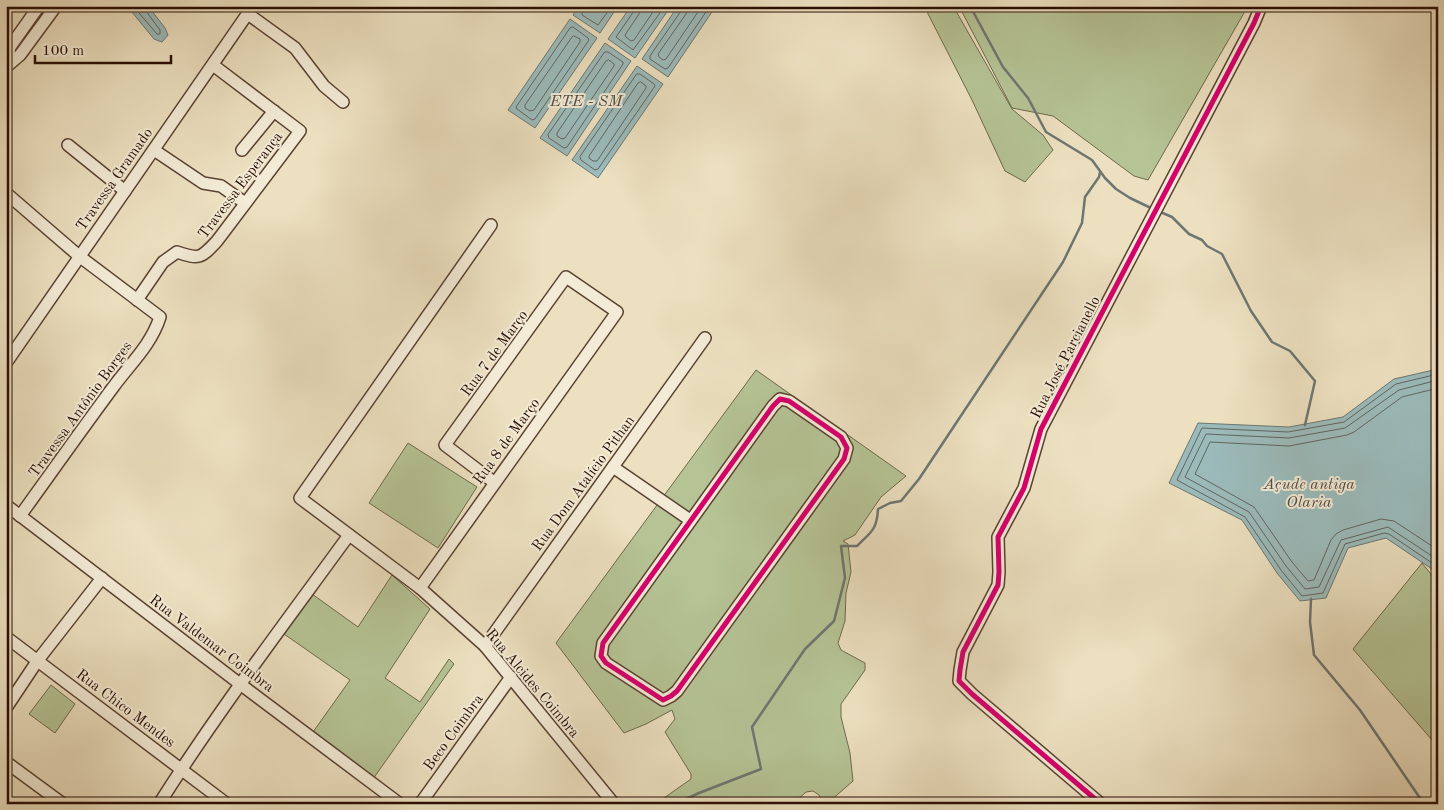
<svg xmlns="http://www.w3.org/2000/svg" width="1444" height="810" viewBox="0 0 1444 810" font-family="'Old Standard TT',serif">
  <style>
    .green { fill: #b5c395; stroke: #6f684c }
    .water { fill: #9bbbbb; stroke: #6d7672 }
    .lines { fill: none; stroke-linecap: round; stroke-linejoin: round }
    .shore { stroke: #626460; stroke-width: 1 }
    .stream { stroke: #6d7672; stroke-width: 2.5 }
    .minor-casing { stroke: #5a4233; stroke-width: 14 }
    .minor { stroke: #f3ebd6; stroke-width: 11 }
    .cycleway-casing { stroke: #f3ebd6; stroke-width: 8 }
    .cycleway { stroke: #d6006c; stroke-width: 5 }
    .labels { text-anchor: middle; stroke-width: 4; stroke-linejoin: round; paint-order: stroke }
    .street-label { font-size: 15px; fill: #290e04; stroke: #f3ebd6 }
    .water-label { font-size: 16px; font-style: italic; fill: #514b44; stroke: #f3ebd6 }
  </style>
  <rect width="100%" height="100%" fill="#ece0c0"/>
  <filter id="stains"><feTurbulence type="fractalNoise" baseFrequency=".004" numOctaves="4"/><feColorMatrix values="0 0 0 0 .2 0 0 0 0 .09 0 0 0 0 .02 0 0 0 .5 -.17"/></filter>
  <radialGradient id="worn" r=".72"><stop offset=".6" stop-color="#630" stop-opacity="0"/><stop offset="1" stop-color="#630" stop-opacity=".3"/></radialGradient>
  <!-- green -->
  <g class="green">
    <path d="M924 6H953L1012 109 1043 135 1053 150 1025 182 1005 171 972 100Z"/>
    <path d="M959 6H1248L1148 180 1134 176 1053 116 1012 108Z"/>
    <path d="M756 370 906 476 881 497 855 535 843 541 848 544 851 572 846 593 845 621 838 643 841 650 865 663V670L841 704V717L850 753 853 781 829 802 822 801 819 795 813 791 806 792 793 804H668L664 798 691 779V774L665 732 675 719 672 710 646 724 624 733 556 643Z"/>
    <path d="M408 443 477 487 438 548 369 503Z"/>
    <path d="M1422 563 1438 583V747L1353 649Z"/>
    <path d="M392 575 430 609 385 678 420 702 449 659 454 664 373 779 313 732 350 680 284 634 312 594 358 627Z"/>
    <path d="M51 685 75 704 55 733 29 714Z"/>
  </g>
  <!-- water -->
  <g class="water">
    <path d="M127 6H148L165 28 168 35 162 42 154 39Z"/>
    <path d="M579 6H618L600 33 573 15Z"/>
    <path d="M631 6H671L635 58 608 39Z"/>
    <path d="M678 6H716L668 77 642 59Z"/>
    <path d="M570 19 597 38 535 128 508 110Z"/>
    <path d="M605 43 631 61 567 156 540 138Z"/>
    <path d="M637 66 663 84 598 178 572 160Z"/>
    <path d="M1438 369V573L1386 538 1348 548 1326 598 1300 601 1277 573 1242 520 1169 483 1198 423 1289 427 1343 417 1394 379Z"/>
  </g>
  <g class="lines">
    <!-- shore -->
    <g class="shore">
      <path d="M133 6 157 34H160V30L146 11 145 6"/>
      <path d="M583 6 582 15 598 25 612 6"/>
      <path d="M634 6V11L616 37 633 50 665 6"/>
      <path d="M641 6 639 14 625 35 626 37 631 41 634 40 657 6"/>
      <path d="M681 6V11L650 56V59L665 69 668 68 710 6"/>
      <path d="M688 6 686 14 658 54 659 57 663 60 666 59 702 6"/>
      <path d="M573 27 588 38 589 40 535 119 532 120 517 109 516 107 570 28Z"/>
      <path d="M574 36 580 39V42L534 110 530 111 525 108V105L572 37Z"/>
      <path d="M605 52H608L623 62V64L567 147 564 148 549 138 548 135Z"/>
      <path d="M609 60 614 64V66L565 138 562 139 557 136V133L606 61Z"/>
      <path d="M637 74H640L654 84 655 86 598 169 595 170 581 160 580 157Z"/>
      <path d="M641 82 646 86V88L597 161H593L589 158V156L638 83Z"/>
      <path d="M1438 374 1396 384 1344 422 1288 432 1202 428 1177 480 1245 517 1281 570 1302 596 1323 593 1345 544 1384 533 1389 534 1438 567"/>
      <path d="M1438 380 1399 390 1345 428 1289 438 1206 434 1185 477 1249 512 1286 566 1305 589 1319 587 1341 540 1388 527 1438 560"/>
      <path d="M1438 388 1402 397 1354 432 1347 435 1289 446 1210 442 1195 474 1254 507 1292 562 1308 581 1314 580 1331 540 1336 534 1343 530 1381 519 1394 521 1438 550"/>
    </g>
    <!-- stream -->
    <g class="stream">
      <path d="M970 6 1003 67 1028 98 1046 132 1092 160 1105 178 1116 189 1130 198 1153 209"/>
      <path d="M1158 211 1172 217 1189 234 1202 240 1207 246 1222 254 1251 311 1272 342 1290 351 1315 381 1305 425"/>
      <path d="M1311 599 1310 622 1314 655 1360 710 1424 804"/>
      <path d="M675 804 699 793 761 769 752 727 805 649 834 621 845 578 841 546H857C871 532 877 530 878 509L890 503 901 501 919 479 1063 262 1082 223 1085 197 1099 177 1100 172"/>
    </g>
    <!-- minor casing -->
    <g class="minor-casing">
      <g id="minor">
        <path d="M248 14 295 48 324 86 343 102"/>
        <path d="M6 67 20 55 56 6"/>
        <path d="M6 67 10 47 39 6"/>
        <path d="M68 145 125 191"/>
        <path d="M154 150 203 183 221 186 245 203"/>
        <path d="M242 150 274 111"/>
        <path d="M6 193 79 256 160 317C151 345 131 363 114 386 82 429 51 473 20 516"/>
        <path d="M491 225 300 498 420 588 485 646 614 804"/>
        <path d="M137 300 163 262 177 252C200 260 201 258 217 241L300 131 213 65"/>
        <path d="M6 363C88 244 171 125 253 6"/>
        <path d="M780 399 789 401 841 437 847 448 844 459 677 691 671 696 663 700 606 663 601 656 603 643 773 406Z"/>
        <path d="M613 467 690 520"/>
        <path d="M6 505 240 684 400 804"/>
        <path d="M420 588 617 312 566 277 445 445 495 483"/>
        <path d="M6 637 227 804"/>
        <path d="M485 646 705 338"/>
        <path d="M6 708 38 660 102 578"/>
        <path d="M6 762 63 804"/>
        <path d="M159 804C218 711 285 623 349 535"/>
        <path d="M420 804 511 677"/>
        <path d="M1101 804 972 694 959 681 960 670 963 652 998 585 999 572 998 537 1024 488 1041 429 1254 23 1261 6"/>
      </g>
    </g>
    <!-- minor -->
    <use href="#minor" class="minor"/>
    <!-- cycleway casing -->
    <g class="cycleway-casing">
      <g id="cycleway">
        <path d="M780 399 789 401 841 437 847 448 844 459 677 691 671 696 663 700 606 663 601 656 603 643 773 406Z"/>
        <path d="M1101 804 972 694 959 681 960 670 963 652 998 585 999 572 998 537 1024 488 1041 429 1254 23 1261 6"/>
      </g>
    </g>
    <!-- cycleway -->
    <use href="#cycleway" class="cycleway"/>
  </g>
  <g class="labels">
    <!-- street labels -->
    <g class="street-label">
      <text transform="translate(114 179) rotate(-55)" y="5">Travessa Gramado</text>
      <text transform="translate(240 185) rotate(-53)" y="5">Travessa Esperança</text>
      <text transform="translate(494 353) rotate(-54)" y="5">Rua 7 de Março</text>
      <text transform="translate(1065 357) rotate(-63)" y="5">Rua José Parcianello</text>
      <text transform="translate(80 409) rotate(-54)" y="5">Travessa Antônio Borges</text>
      <text transform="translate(506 441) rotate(-54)" y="5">Rua 8 de Março</text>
      <text transform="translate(583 483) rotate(-54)" y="5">Rua Dom Atalício Pithan</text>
      <text transform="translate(212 643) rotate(37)" y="5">Rua Valdemar Coimbra</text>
      <text transform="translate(533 683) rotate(50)" y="5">Rua Alcides Coimbra</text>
      <text transform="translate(126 708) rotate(37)" y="5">Rua Chico Mendes</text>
      <text transform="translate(453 732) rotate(-54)" y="5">Beco Coimbra</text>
    </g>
    <!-- water labels -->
    <g class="water-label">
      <text x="586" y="106">ETE - SM</text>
      <text x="1309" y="489">Açude antiga<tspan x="1309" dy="18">Olaria</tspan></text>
    </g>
  </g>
  <!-- margin -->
  <rect width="1444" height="810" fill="none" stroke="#ece0c0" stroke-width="25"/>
  <rect x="8" y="8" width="1429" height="795" fill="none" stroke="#290e04" stroke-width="2.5"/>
  <rect x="12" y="12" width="1419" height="785" fill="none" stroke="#290e04"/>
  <!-- scale -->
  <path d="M35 55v8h136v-8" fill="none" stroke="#290e04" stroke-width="2.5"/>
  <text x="42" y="55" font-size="15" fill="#290e04" stroke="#f3ebd6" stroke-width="4" paint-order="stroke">100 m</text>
  <rect width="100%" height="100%" filter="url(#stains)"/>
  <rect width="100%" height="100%" fill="url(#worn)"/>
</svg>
